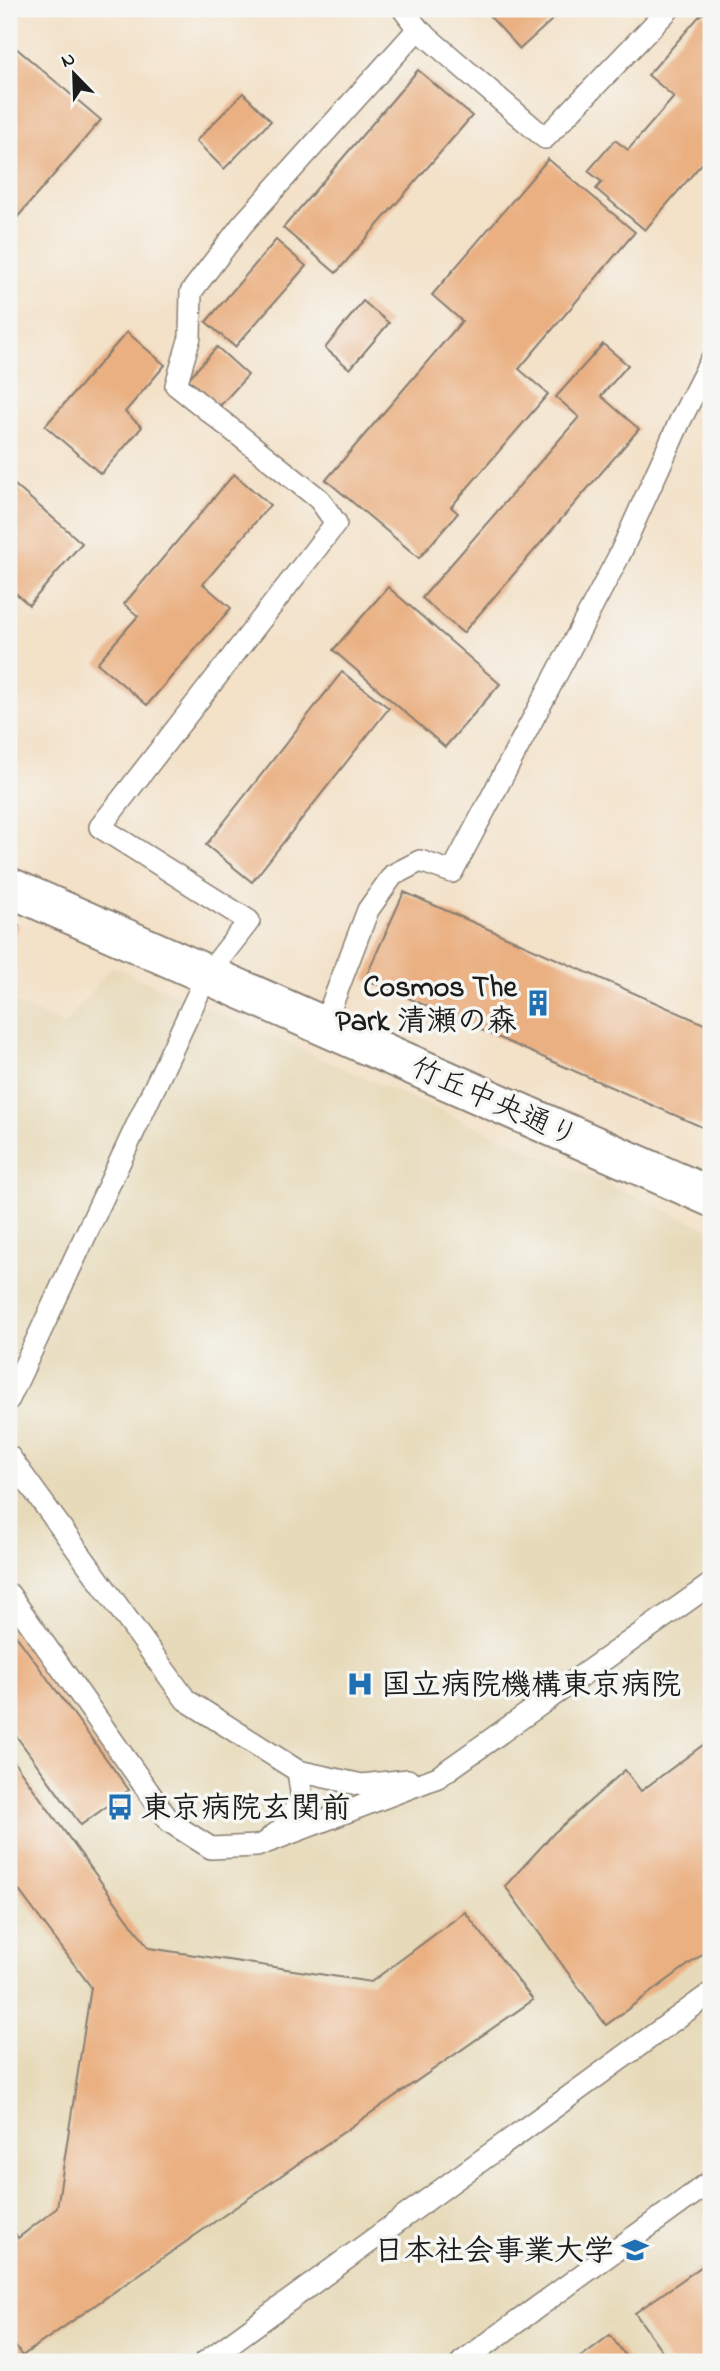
<svg xmlns="http://www.w3.org/2000/svg" width="720" height="2371" viewBox="0 0 720 2371" font-family="'Indie Flower','Klee One',sans-serif">
  <style>
    .built { fill: #e7daba }
    .building { fill: #eab082 }
    .lines { fill: none; stroke-linecap: round; stroke-linejoin: round }
    .service-casing { stroke: #887e72; stroke-width: 24 }
    .tertiary-casing { stroke: #887e72; stroke-width: 42 }
    .service { stroke: #fff; stroke-width: 21 }
    .tertiary { stroke: #fff; stroke-width: 38 }
    .labels { text-anchor: middle; stroke-width: 7; stroke-linejoin: round; paint-order: stroke }
    .poi-label { font-size: 30px; font-weight: bold; fill: #1c1c1c; stroke: #f6f6f2; text-anchor: end }
    .street-label { font-size: 30px; fill: #1c1c1c; stroke: #f6f6f2 }
  </style>
  <rect width="100%" height="100%" fill="#f6f6f2"/>
  <filter id="ink" filterUnits="userSpaceOnUse"><feTurbulence type="fractalNoise" baseFrequency=".0143" numOctaves="2"/><feDisplacementMap in="SourceGraphic" scale="14" xChannelSelector="R" yChannelSelector="G"/><feConvolveMatrix kernelMatrix="1 2 1 2 8 2 1 2 1" color-interpolation-filters="sRGB"/></filter>
  <filter id="wash" filterUnits="userSpaceOnUse"><feTurbulence type="fractalNoise" baseFrequency=".00686" numOctaves="4" result="noise"/><feDisplacementMap in="SourceGraphic" scale="28" xChannelSelector="R" yChannelSelector="G"/><feGaussianBlur stdDeviation="1.57" result="paint"/><feColorMatrix in="noise" values="0 0 0 0 0 0 0 0 0 0 0 0 0 0 0 0 0 1.4 0 .05"/><feComposite in="paint" operator="in"/></filter>
  <g filter="url(#wash)">
    <rect width="100%" height="100%" fill="#f3e1c8"/>
    <!-- built -->
    <path class="built" d="M112 966 711 1230V2362H9V1001L64 1025Z"/>
    <g id="blocks">
      <!-- building -->
      <g class="building">
        <path d="M483 9H564L520 49Z"/>
        <path d="M702 13 711 20V153L645 230 596 189 602 182 588 171 615 140 628 150 674 97 648 75Z"/>
        <path d="M9 42 101 120 9 227Z"/>
        <path d="M418 70 472 116 336 273 283 228Z"/>
        <path d="M243 93 271 121 224 169 196 141Z"/>
        <path d="M548 159 635 232 519 369 548 394 451 507 458 513 419 558 326 480 462 321 432 295Z"/>
        <path d="M276 240 306 266 235 347 206 322Z"/>
        <path d="M363 301 389 323 350 369 325 348Z"/>
        <path d="M127 332 165 365 125 412 142 427 101 474 45 426Z"/>
        <path d="M603 344 628 365 601 396 639 429 463 633 422 598 579 417 556 397Z"/>
        <path d="M217 347 248 375 219 407 188 379Z"/>
        <path d="M234 474 270 505 203 584 231 608 147 705 97 663 138 616 124 604Z"/>
        <path d="M9 480 82 543 29 605 9 587Z"/>
        <path d="M388 587 500 684 445 747 333 650Z"/>
        <path d="M342 672 389 708 252 882 206 845Z"/>
        <path d="M404 892 711 1027V1131L365 979Z"/>
        <path d="M9 921 19 925 9 949Z"/>
        <path d="M9 1626 129 1790 81 1825 9 1726Z"/>
        <path d="M711 1739V1948L606 2025 505 1886 554 1833 625 1770 641 1791Z"/>
        <path d="M9 1755 149 1948 371 1982 465 1912 533 2000 22 2356 9 2337V2225L18 2238 57 2208 91 1987 17 1888 9 1894Z"/>
        <path d="M711 2260V2362H670L635 2313Z"/>
        <path d="M610 2335 630 2362H574Z"/>
      </g>
    </g>
  </g>
  <g filter="url(#ink)">
    <use href="#blocks" fill-opacity="0" stroke="#887e72" stroke-width="2"/>
    <g class="lines">
      <!-- service casing -->
      <g class="service-casing">
        <g id="service">
          <path d="M403 9 418 29 545 138 669 9"/>
          <path d="M324 1025 368 910 393 875 420 861 452 872 619 556 680 421 711 360"/>
          <path d="M9 1399 207 975 249 921 100 827 336 523 319 499 176 385 190 337 191 292 242 225 418 29"/>
          <path d="M9 1456 186 1700 298 1771 362 1785 408 1780"/>
          <path d="M9 1594 170 1822 211 1848 257 1846 438 1777 711 1584"/>
          <path d="M271 1837 281 1830 302 1799 298 1771"/>
          <path d="M205 2362 711 1993"/>
          <path d="M462 2362 711 2181"/>
        </g>
      </g>
      <!-- tertiary casing -->
      <g class="tertiary-casing">
        <path id="tertiary" d="M9 887 711 1197"/>
      </g>
      <!-- service -->
      <use href="#service" class="service"/>
      <!-- tertiary -->
      <use href="#tertiary" class="tertiary"/>
    </g>
  </g>
  <!-- icons -->
  <defs>
    <g id="building-bare" transform="scale(2.1)"><path d="M-4-6H4V6H1V3H-1V6H-4ZM-2.5-4.3h1.7v1.8h-1.7ZM.8-4.3h1.7v1.8H.8ZM-2.5-1h1.7V.8h-1.7ZM.8-1h1.7V.8H.8Z" fill="#1f6fb2" stroke="#f6f6f2" stroke-width="2.5" paint-order="stroke"/></g>
    <g id="hospital-bare" transform="scale(2.1)"><path d="M-5-5h3v3.5h4V-5h3V5h-3V1.5h-4V5h-3Z" fill="#1f6fb2" stroke="#f6f6f2" stroke-width="2.5" paint-order="stroke"/></g>
    <g id="bus-bare" transform="scale(2.1)"><path d="M-5-6H5V4H4V6H2V4H-2V6H-4V4H-5ZM-3.5-4V0h7V-4ZM-3.5 1.2v1.5H-2V1.2ZM2 1.2v1.5H3.5V1.2Z" fill="#1f6fb2" stroke="#f6f6f2" stroke-width="2.5" paint-order="stroke"/></g>
    <g id="university-bare" transform="scale(2.1)"><path d="M0-5L7-2L0 1L-7-2ZM-4 1L0 2.5L4 1V4Q0 6-4 4Z" fill="#1f6fb2" stroke="#f6f6f2" stroke-width="2.5" paint-order="stroke"/></g>
  </defs>
  <g fill-rule="evenodd">
    <use href="#building-bare" x="538" y="1003"/>
    <use href="#hospital-bare" x="360" y="1684"/>
    <use href="#bus-bare" x="120" y="1807"/>
    <use href="#university-bare" x="635" y="2250"/>
  </g>
  <g class="labels">
    <!-- poi labels -->
    <g class="poi-label">
      <text x="517" y="996">Cosmos The<tspan x="517" dy="34">Park 清瀬の森</tspan></text>
      <text x="381" y="1694" text-anchor="start">国立病院機構東京病院</text>
      <text x="141" y="1817" text-anchor="start">東京病院玄関前</text>
      <text x="614" y="2260">日本社会事業大学</text>
    </g>
    <!-- street labels -->
    <g class="street-label">
      <text transform="translate(495 1101) rotate(24)" y="10">竹丘中央通り</text>
    </g>
  </g>
  <!-- margin -->
  <rect width="720" height="2371" fill="none" stroke="#f6f6f2" stroke-width="35"/>
  <!-- north arrow -->
  <g transform="translate(74 74) rotate(337)" stroke="#f6f6f2" stroke-width="5" paint-order="stroke">
  <path d="M0-5L12 26L0 18L-12 26Z" fill="#1c1c1c"/>
  <text y="-10" font-size="19" font-weight="bold" text-anchor="middle" fill="#1c1c1c">N</text>
  </g>
</svg>
